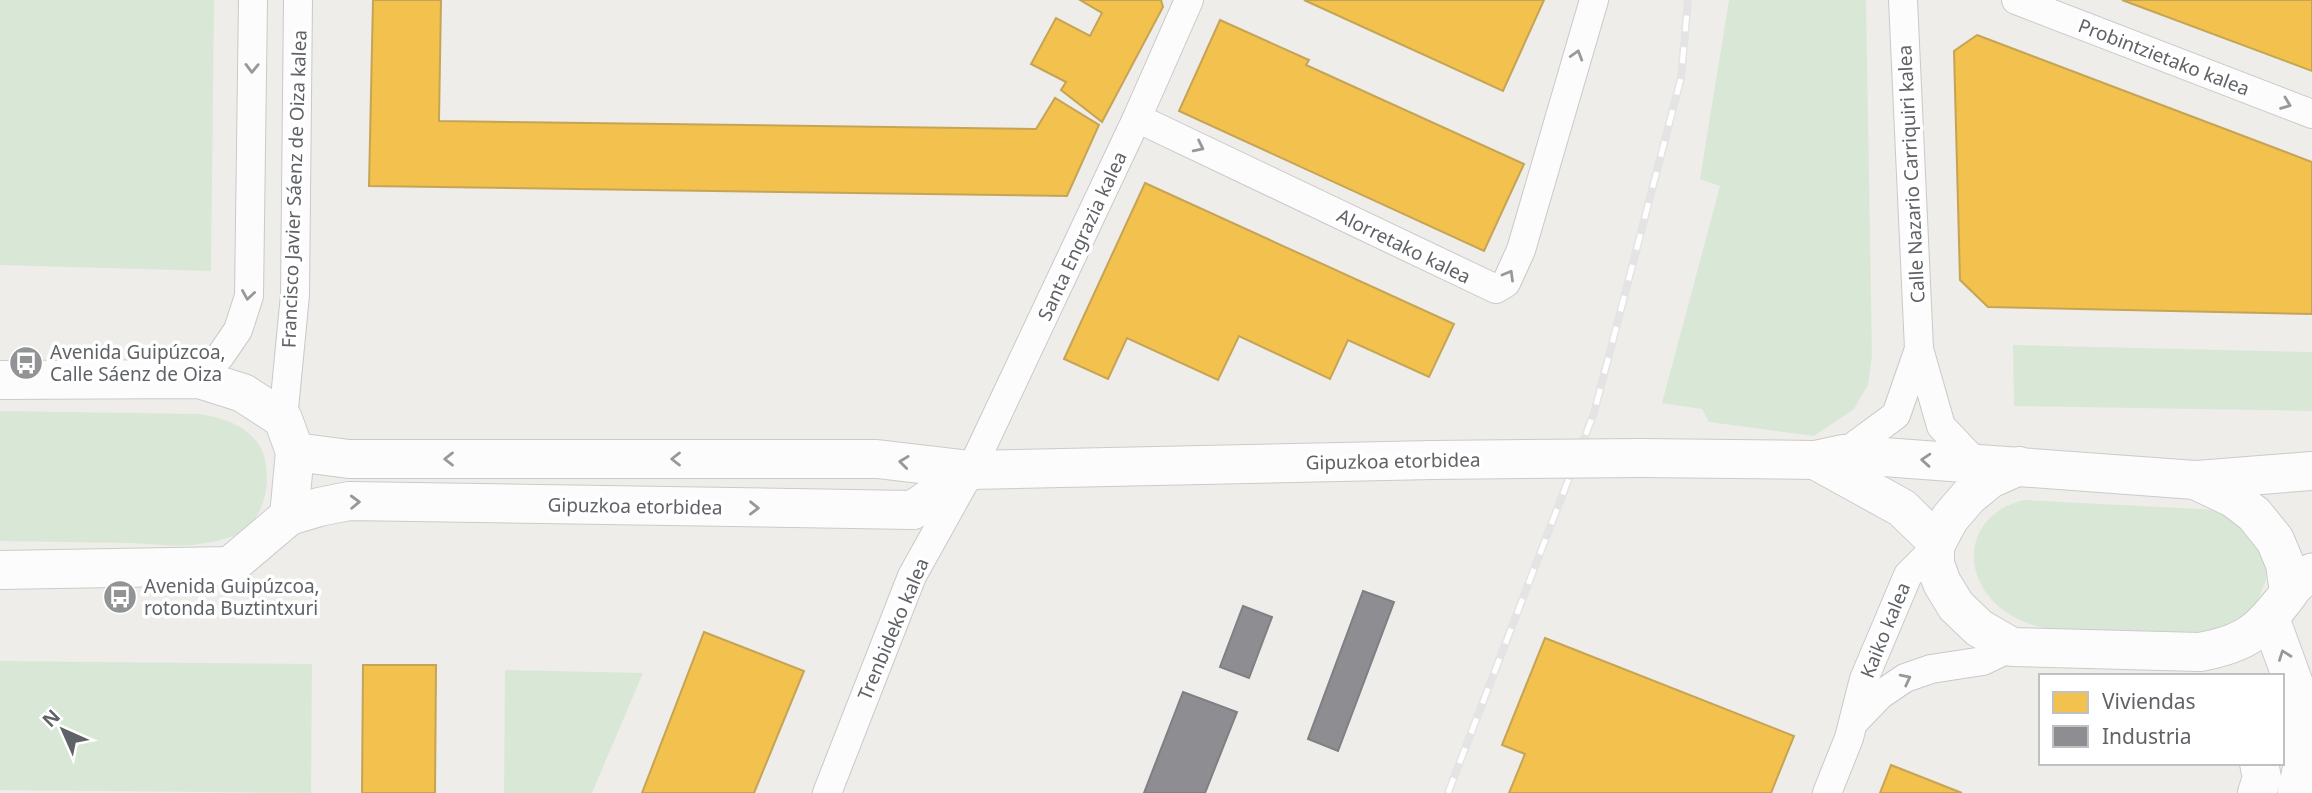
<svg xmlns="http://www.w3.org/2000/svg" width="2312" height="793" viewBox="0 0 2312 793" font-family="'Noto Sans',sans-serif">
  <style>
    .green { fill: #d9e8d6 }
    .homes { fill: #f2c14e; stroke: #c6a455; stroke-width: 2 }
    .industry { fill: #8d8d92; stroke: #7f8085; stroke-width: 2 }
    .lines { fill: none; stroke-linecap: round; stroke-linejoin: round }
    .minor-casing { stroke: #c9c9c9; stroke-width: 30 }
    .tertiary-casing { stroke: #c9c9c9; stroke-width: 37 }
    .secondary-casing { stroke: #cbcbca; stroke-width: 40 }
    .minor { stroke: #fcfcfc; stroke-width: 28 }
    .tertiary { stroke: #fcfcfc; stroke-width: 35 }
    .secondary { stroke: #fcfcfc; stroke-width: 38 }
    .rail-casing { stroke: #e3e4e3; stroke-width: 8 }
    .rail { stroke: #fff; stroke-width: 5; stroke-dasharray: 16; stroke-linecap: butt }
    .secondary-bridge-casing { stroke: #cbcbca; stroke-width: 40; stroke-linecap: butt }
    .secondary-bridge { stroke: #fcfcfc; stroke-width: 38 }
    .oneway { stroke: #96989a }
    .labels { text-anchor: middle; stroke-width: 7; stroke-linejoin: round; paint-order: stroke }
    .street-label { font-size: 19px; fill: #5f6266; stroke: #fff }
    .poi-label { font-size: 19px; fill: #5f6266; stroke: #fff; text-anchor: start }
  </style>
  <rect width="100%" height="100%" fill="#eeede9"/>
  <!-- green -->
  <g class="green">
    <path d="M0 0H214L211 271 0 265Z"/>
    <path d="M1729 0H1866L1872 356 1868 385 1854 409 1814 436 1709 422 1702 409 1662 403 1720 186 1700 179Z"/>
    <path d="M2013 345 2312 352V411L2014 406Z"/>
    <path d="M0 411 198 414C223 417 253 427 263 453 272 478 266 515 243 531 230 540 207 543 192 545 174 547 152 544 133 543 89 542 44 542 0 541Z"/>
    <path d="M2024 500 2219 510 2245 525 2267 563 2266 580 2259 598 2251 611 2239 623 2202 633 2053 630C2032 626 2012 619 1995 603 1957 565 1972 512 2024 500Z"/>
    <path d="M0 661 312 664 311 793 0 790Z"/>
    <path d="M505 670 643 673 592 793H504Z"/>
  </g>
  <!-- homes -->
  <g class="homes">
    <path d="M373 0H441L439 121 1036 129 1055 98 1099 125 1067 196 369 186Z"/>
    <path d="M1080 0H1161L1163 7 1102 122 1061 90 1066 82 1031 64 1056 18 1090 36 1102 13Z"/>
    <path d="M1304 0H1544L1503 91Z"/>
    <path d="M2122 0H2312V71Z"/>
    <path d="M1220 20 1309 60 1306 65 1524 164 1484 251 1179 111Z"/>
    <path d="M1977 35 2312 162V314L1988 307 1960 280 1954 51Z"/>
    <path d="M1145 183 1454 324 1429 377 1348 340 1330 379 1239 336 1218 380 1127 338 1108 379 1064 359Z"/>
    <path d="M704 632 804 671 754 793H642Z"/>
    <path d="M1545 638 1794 736 1771 793H1509L1525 754 1502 745Z"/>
    <path d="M363 665H436L435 793H362Z"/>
    <path d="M1891 765 1962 793H1880Z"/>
  </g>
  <!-- industry -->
  <g class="industry">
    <path d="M1363 591 1394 602 1338 751 1308 739Z"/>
    <path d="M1243 606 1272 617 1249 678 1220 667Z"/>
    <path d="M1183 692 1237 712 1205 793H1144Z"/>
  </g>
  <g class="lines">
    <!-- minor casing -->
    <g class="minor-casing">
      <g id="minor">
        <path d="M1903 0 1919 349 1941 426 1977 464"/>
        <path d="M2016 0 2312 114"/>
        <path d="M1137 118 1496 289 1506 283 1521 250 1594 0"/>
        <path d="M199 379 221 355 238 330 249 296 253 0"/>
        <path d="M283 419 295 295 298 0"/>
        <path d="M1843 454 1896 415 1919 349"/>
        <path d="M1856 720 1880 695 1905 678 1931 669 1983 661 2012 647"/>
        <path d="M827 793 912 576 971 470 1137 118 1189 0"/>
        <path d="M1827 793 1849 738 1864 679 1908 575 1935 548"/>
      </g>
    </g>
    <!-- tertiary casing -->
    <g class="tertiary-casing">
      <path id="tertiary" d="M2289 593 2312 571"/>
    </g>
    <!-- secondary casing -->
    <g class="secondary-casing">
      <g id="secondary">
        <path d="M0 380 199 379 243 393 283 419 295 452 289 516 230 566 0 570"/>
        <path d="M295 452 349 459H877L971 470 1432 460"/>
        <path d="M1641 458 1815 460 1843 454 2195 480 2233 498 2254 514 2275 540 2285 564 2289 593C2260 631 2248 643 2200 652L2012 647 1979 628 1956 606 1942 583 1935 564V548L1937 542 1950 518 1969 496 1990 479 2019 466"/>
        <path d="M1815 460 1902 508 1937 542"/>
        <path d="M2197 480 2312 471"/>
        <path d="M289 516 319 507 349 501 913 510 971 470"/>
        <path d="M2270 618 2302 706 2303 763 2297 793"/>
        <path d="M2257 793 2262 778 2259 763"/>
      </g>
    </g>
    <!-- minor -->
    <use href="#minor" class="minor"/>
    <!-- tertiary -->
    <use href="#tertiary" class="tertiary"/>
    <!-- secondary -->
    <use href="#secondary" class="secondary"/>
    <!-- rail casing -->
    <g class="rail-casing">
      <path id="rail" d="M1448 793 1594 413 1681 78 1688 0"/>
    </g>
    <!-- rail -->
    <use href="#rail" class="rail"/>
    <!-- secondary-bridge casing -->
    <g class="secondary-bridge-casing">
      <path id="secondary-bridge" d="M1432 460 1641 458"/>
    </g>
    <!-- secondary-bridge -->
    <use href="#secondary-bridge" class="secondary-bridge"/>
  </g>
  <!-- one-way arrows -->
  <defs><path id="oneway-chevron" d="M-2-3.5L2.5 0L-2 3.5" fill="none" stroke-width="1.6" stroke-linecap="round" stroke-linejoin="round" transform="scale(1.75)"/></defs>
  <g class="oneway">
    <use href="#oneway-chevron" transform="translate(1577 55) rotate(-73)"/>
    <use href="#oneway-chevron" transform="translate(252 68) rotate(91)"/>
    <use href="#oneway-chevron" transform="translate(2286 104) rotate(21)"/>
    <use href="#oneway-chevron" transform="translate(1199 147) rotate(26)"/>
    <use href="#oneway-chevron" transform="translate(1509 275) rotate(-60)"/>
    <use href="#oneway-chevron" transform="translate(248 295) rotate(99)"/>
    <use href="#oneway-chevron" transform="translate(449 459) rotate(180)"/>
    <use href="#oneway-chevron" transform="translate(676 459) rotate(180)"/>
    <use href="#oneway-chevron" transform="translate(1926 460) rotate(-176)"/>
    <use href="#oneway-chevron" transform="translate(904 462) rotate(-173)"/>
    <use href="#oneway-chevron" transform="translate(355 502) rotate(-2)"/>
    <use href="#oneway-chevron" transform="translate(754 508) rotate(1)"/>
    <use href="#oneway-chevron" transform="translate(2284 655) rotate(-110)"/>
    <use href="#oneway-chevron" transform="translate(1906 679) rotate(-27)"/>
  </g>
  <!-- icons -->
  <defs>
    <g id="bus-disc" transform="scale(1.75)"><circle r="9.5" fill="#919394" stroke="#fff"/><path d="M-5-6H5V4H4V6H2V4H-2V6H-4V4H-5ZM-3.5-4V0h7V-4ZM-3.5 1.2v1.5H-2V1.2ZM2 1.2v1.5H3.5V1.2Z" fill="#fff"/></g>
  </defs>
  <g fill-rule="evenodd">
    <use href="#bus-disc" x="26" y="363"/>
    <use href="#bus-disc" x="120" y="597"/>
  </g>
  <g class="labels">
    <!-- street labels -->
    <g class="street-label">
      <text transform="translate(2164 57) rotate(21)" y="7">Probintzietako kalea</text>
      <text transform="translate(1911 174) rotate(-93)" y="7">Calle Nazario Carriquiri kalea</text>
      <text transform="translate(294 189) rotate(-88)" y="7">Francisco Javier Sáenz de Oiza kalea</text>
      <text transform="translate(1082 236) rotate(-65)" y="7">Santa Engrazia kalea</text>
      <text transform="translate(1404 246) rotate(26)" y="7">Alorretako kalea</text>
      <text transform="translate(1393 461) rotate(-1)" y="7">Gipuzkoa etorbidea</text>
      <text transform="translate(635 506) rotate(1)" y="7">Gipuzkoa etorbidea</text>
      <text transform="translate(893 629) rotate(-67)" y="7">Trenbideko kalea</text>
      <text transform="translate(1885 630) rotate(-68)" y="7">Kaiko kalea</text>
    </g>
    <!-- poi labels -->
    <g class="poi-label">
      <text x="50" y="359">Avenida Guipúzcoa,<tspan x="50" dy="22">Calle Sáenz de Oiza</tspan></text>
      <text x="144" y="593">Avenida Guipúzcoa,<tspan x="144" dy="22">rotonda Buztintxuri</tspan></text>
    </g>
  </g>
  <!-- legend -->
  <rect x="2039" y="674" width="245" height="91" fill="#ffffff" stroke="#bfc0c2" stroke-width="2"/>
  <rect x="2053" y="692" width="35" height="21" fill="#f2c14e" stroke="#bfc0c2" stroke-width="2"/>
  <text x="2102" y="709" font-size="21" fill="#5f6266">Viviendas</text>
  <rect x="2053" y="726" width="35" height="21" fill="#8d8d92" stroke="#bfc0c2" stroke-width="2"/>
  <text x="2102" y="744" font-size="21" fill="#5f6266">Industria</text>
  <!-- north arrow -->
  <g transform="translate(63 730) rotate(315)" stroke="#ffffff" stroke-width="5" paint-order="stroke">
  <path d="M0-5L12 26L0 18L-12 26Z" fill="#5f6266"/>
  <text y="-10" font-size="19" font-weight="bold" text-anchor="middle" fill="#5f6266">N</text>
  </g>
</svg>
